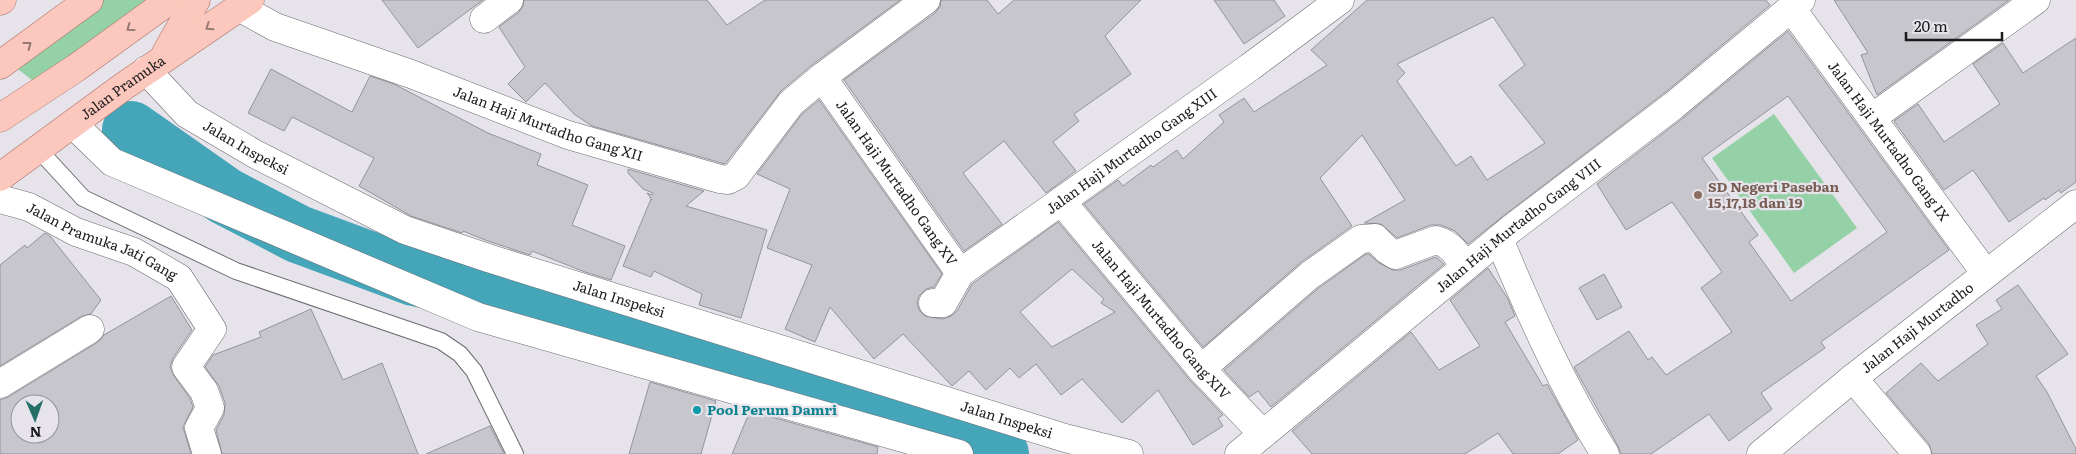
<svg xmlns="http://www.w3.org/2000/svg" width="2076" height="454" viewBox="0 0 2076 454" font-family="Literata,serif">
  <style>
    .green { fill: #94d1a6 }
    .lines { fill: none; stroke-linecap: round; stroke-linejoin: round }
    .river { stroke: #45a5b9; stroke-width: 58 }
    .building { fill: #c8c6cd; stroke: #95939a; fill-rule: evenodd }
    .service-casing { stroke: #6c6a70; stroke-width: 18 }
    .minor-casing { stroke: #6c6a70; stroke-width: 29 }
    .primary-casing { stroke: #ac7268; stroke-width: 29 }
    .service { stroke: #fff; stroke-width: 16 }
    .minor { stroke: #fff; stroke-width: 28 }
    .primary { stroke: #fcc7bc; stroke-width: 28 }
    .oneway { stroke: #977974 }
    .education-dot { fill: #8d6e63; stroke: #e6e3eb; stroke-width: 2 }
    .culture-dot { fill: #0f9aa8; stroke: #e6e3eb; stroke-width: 2 }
    .labels { text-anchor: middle; stroke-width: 4.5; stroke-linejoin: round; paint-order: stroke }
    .street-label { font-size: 14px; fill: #1b1a1d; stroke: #e6e3eb }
    .education-label { font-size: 14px; font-weight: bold; fill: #785e54; stroke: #e6e3eb; text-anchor: start }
    .culture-label { font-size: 14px; font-weight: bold; fill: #0d838f; stroke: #e6e3eb; text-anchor: start }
  </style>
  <rect width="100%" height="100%" fill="#e6e3eb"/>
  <!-- green -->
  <g class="green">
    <path d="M92 0H168L42 88 9 62Z"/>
    <path d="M1774 114 1857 228 1794 273 1712 158Z"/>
  </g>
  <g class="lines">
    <!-- river -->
    <path class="river" d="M131 130 225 196 298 234 414 277 511 298 701 354 1000 454"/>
  </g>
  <!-- building -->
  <g class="building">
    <path d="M382 0H483L418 48Z"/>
    <path d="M524 0H707L727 25 765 0H900L813 64 781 91 725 164 592 126 574 114 545 83 526 102 508 84 525 67 499 27 519 12 523 6Z"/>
    <path d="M941 0H987L998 14 1014 0H1141L1105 36 1131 74 1074 114 1079 121 1053 142 1076 171 1046 193 1004 141 963 173 1002 224 964 251 844 80 935 13 940 7Z"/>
    <path d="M1214 0H1274L1285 16 1244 44Z"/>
    <path d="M1367 0H1766L1770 5 1663 94 1502 217 1468 244 1455 231 1441 225H1431L1397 238 1381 224 1364 223 1405 200 1362 135 1320 178 1352 226 1300 263 1203 347 1084 204 1118 180 1123 186 1151 165 1153 167 1177 150 1183 159 1224 122 1219 115 1244 98 1254 112 1327 65 1311 50ZM1493 17 1525 65 1499 85 1545 143 1487 180 1471 156 1456 166 1397 81 1405 73 1397 64Z"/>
    <path d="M1834 0H2009L1877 95 1861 55 1868 53Z"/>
    <path d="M1788 31 1949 250 1821 342 1825 348 1761 393 1772 409 1729 441 1709 414 1651 454H1621L1618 446 1574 367 1629 331 1648 360 1652 357 1666 375 1732 332 1701 288 1722 272 1672 202 1626 230 1597 184 1683 118ZM1788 96 1887 232 1791 301 1749 242 1758 235 1702 158Z"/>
    <path d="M2076 38V182L2061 193 2059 190 2045 200 2044 198 2009 222 1973 170 1944 190 1894 121 1918 104 1944 142 2000 104 1973 64 2003 43 2023 73Z"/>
    <path d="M271 69 352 112 370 76 394 84 488 133 541 154 537 165 588 185 572 225 625 246 611 280 585 272 532 251 530 255 485 240 463 231 462 233 411 216 359 186 374 158 292 117 284 131 248 113Z"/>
    <path d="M819 100 942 274 934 287 926 289 919 296 917 303 919 310 925 316 943 319 951 316 957 311 972 284 1058 222 1189 379 1223 415 1218 418 1223 426 1193 445 1158 390 1122 423 1082 379 1061 395 1036 364 1019 378 1010 368 986 390 969 371 952 386 903 334 874 359 830 307 815 342 785 329 812 265 767 248 790 189 757 174 802 114ZM1072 269 1104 299 1101 303 1115 312 1052 347 1020 312Z"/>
    <path d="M628 169 704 191 686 206 767 230 741 318 699 305 702 294 654 271 651 277 623 266 651 199 652 200 647 193 652 195 653 193 643 189 628 173Z"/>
    <path d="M45 233 50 236 101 300 91 314 82 316 0 366V265L25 245 27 248Z"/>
    <path d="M1366 254H1369L1379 263 1393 270H1400L1436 257 1444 264 1271 407 1258 391 1249 397 1224 370 1320 287Z"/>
    <path d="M1488 268 1508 299 1515 316 1505 322 1543 386 1547 384 1578 440 1558 454H1513L1498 433 1465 454H1312L1292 431 1411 332 1439 370 1480 346 1450 300Z"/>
    <path d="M1604 274 1622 307 1597 320 1579 288Z"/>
    <path d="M2018 285 2068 354 2036 376 2047 392 2076 449V454H1932L1929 444 1886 393 1921 363 1938 381 1988 344 1976 325 2002 309 1996 300Z"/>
    <path d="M171 296 192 330 173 358 170 367 174 376 190 398 193 407 183 427 191 454H0V400L8 397 98 342 104 335ZM20 404H50V434H20Z"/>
    <path d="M311 309 343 380 382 363 418 454H222L216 430 224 415 225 403 219 386 205 367 213 355 261 337 259 332Z"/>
    <path d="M650 382 716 401 701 454H629Z"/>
    <path d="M750 411 878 447 877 454H732Z"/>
    <path d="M490 426 504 454H426Z"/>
  </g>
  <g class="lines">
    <!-- service casing -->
    <g class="service-casing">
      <path id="service" d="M39 150 83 198 236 271 441 341 460 354 474 371 515 454"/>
    </g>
    <!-- minor casing -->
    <g class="minor-casing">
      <g id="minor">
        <path id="s1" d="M926 0 822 77 960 273"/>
        <path id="s2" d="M239 7 275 27 411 74 568 135 720 179 728 180 736 176 791 103 822 77"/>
        <path id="s3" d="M1791 8 1986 274"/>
        <path d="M484 19 509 0"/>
        <path id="s4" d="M146 70 187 114 255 154 405 230 491 259 1065 438 1129 454"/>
        <path d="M1873 117 2036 0"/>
        <path d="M73 124 112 162 478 317 959 454"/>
        <path id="s5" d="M0 199 29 207 76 232 134 252 179 278 212 329 186 367 204 391 210 408 199 428 207 454"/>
        <path id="s6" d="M1061 201 1201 369 1263 434"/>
        <path d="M1499 239C1530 313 1562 386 1605 454"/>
        <path id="s7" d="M933 303H943L960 273 1250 67 1340 0"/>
        <path d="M1201 369 1310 275 1361 239 1375 238 1387 250 1395 255 1436 240C1451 244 1457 254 1465 267"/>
        <path d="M1853 378 1917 454"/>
        <path d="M0 384 90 329"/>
        <path id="s8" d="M1239 454 1511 229 1673 106 1801 0"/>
        <path id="s9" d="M1761 454 1853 378 2076 204"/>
      </g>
    </g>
    <!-- primary casing -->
    <g class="primary-casing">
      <g id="primary">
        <path d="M0 1 2 0"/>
        <path d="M166 53 196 0"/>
        <path d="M0 65 89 0"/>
        <path d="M0 118 76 68 170 0"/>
        <path id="s10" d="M0 177 124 86 250 0"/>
      </g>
    </g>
    <!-- service -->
    <use href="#service" class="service"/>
    <!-- minor -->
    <use href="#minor" class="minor"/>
    <!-- primary -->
    <use href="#primary" class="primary"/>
  </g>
  <!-- one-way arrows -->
  <defs><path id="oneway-chevron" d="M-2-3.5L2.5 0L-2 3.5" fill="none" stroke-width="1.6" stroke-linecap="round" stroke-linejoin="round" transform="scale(1.25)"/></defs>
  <g class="oneway">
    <use href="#oneway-chevron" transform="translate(209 27) rotate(146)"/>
    <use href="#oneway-chevron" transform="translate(130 28) rotate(144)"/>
    <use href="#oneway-chevron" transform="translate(28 45) rotate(-37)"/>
  </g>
  <!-- markers -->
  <circle class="education-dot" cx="1698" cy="195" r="5"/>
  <circle class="culture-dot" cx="697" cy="410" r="5"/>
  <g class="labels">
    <!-- street labels -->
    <g class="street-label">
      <text dy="5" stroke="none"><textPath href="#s10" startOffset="152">Jalan Pramuka</textPath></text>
      <text dy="5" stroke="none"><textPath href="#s2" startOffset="331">Jalan Haji Murtadho Gang XII</textPath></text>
      <text dy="5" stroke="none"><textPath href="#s3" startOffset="165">Jalan Haji Murtadho Gang IX</textPath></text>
      <text dy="5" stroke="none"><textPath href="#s4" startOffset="128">Jalan Inspeksi</textPath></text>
      <text dy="5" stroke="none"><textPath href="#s7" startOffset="255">Jalan Haji Murtadho Gang XIII</textPath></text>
      <text dy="5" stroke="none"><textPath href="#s1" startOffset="259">Jalan Haji Murtadho Gang XV</textPath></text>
      <text dy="5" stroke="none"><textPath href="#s8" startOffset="361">Jalan Haji Murtadho Gang VIII</textPath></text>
      <text dy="5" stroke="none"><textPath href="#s5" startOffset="111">Jalan Pramuka Jati Gang</textPath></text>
      <text dy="5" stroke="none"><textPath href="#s4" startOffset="532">Jalan Inspeksi</textPath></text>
      <text dy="5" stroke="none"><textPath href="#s6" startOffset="155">Jalan Haji Murtadho Gang XIV</textPath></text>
      <text dy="5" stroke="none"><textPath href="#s9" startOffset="201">Jalan Haji Murtadho</textPath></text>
      <text dy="5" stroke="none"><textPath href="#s4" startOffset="938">Jalan Inspeksi</textPath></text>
    </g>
    <!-- education labels -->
    <g class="education-label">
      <text x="1708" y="192">SD Negeri Paseban<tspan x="1708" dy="16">15,17,18 dan 19</tspan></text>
    </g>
    <!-- culture labels -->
    <g class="culture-label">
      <text x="707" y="415">Pool Perum Damri</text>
    </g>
  </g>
  <!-- north arrow -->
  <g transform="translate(35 419) rotate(178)"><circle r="24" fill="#e6e3eb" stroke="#959399"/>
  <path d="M0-4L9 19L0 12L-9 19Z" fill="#256f69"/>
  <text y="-8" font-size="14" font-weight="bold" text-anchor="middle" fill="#1b1a1d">N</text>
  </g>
  <!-- scale -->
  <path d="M1906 32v8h96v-8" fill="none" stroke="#1b1a1d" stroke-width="2.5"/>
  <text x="1914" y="32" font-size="15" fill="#1b1a1d" stroke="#e6e3eb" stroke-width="4" paint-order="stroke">20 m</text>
</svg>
